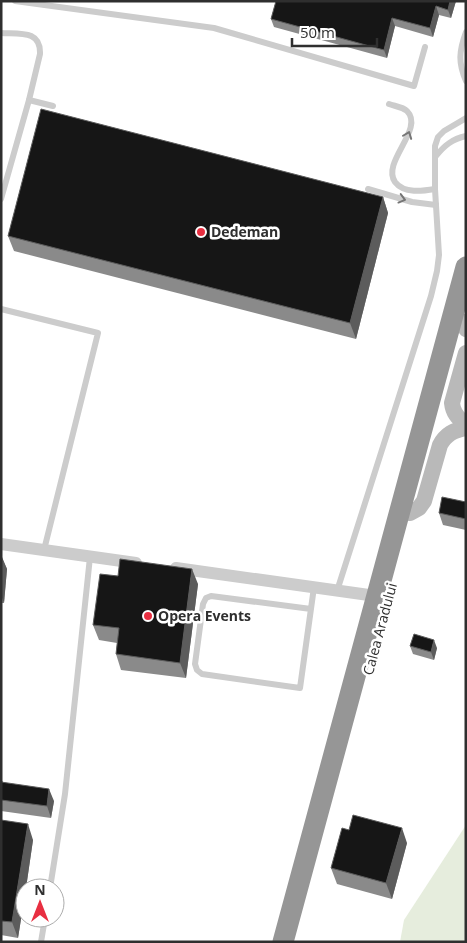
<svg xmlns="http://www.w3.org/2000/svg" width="467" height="943" viewBox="0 0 467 943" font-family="'Open Sans',sans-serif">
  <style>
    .green { fill: #e6eddd }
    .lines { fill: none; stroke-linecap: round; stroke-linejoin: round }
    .lane { stroke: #ccc; stroke-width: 6 }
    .street { stroke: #ccc; stroke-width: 12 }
    .secondary { stroke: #b9b9b9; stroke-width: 16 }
    .highway { stroke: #969696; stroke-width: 21 }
    .wall { fill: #8a8a8a }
    .shaded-wall { fill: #5c5c5c }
    .building { fill: #161616; stroke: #5c5c5c }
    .oneway { stroke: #767676 }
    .poi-dot { fill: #e82f41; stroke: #fff; stroke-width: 2 }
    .labels { text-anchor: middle; stroke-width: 5; stroke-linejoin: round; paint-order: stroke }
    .poi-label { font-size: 14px; font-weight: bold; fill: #2f2f2f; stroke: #fff; text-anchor: start }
    .street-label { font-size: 14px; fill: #2f2f2f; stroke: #fff }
  </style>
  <rect width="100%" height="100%" fill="#fff"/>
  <!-- green -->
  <path class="green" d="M466 825V942H400L404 920Z"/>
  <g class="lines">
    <!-- lane -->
    <g class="lane">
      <path d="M15 1 214 28 414 86 425 47"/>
      <path d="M466 32C459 51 458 63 466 81"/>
      <path d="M1 33C20 34 41 30 40 54L29 100 53 106"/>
      <path d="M389 104C394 106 403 107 407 111 425 129 381 162 395 182 404 194 423 191 435 189"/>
      <path d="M436 156C444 146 452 139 466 136"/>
      <path d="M368 189 412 202 436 205"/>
      <path d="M1 199 29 100"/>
      <path d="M1 309 98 333 44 550"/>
      <path d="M337 591 431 296 437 271 439 255 435 189V146L438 137 444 131 466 118"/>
      <path d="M311 609 211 596 206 598 203 604 195 664 197 670 202 674 300 688 314 587"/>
      <path d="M50 888 65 794 90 557"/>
      <path d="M41 942 45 918"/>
    </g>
    <!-- street -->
    <g class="street">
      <path d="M1 544 136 563"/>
      <path d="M176 568 376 596"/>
    </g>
    <!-- secondary -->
    <g class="secondary">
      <path d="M465 322 466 329"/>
      <path d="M466 353 452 403C453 413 458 419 466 424"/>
      <path d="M410 513 419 508 424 501 440 445C446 434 454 430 466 428"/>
    </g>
    <!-- highway -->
    <path class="highway" d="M283 942 466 267"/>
  </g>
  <!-- wall -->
  <g class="wall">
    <path d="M276 1H456L451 18 439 15 433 37 395 26 387 58 274 27 271 19Z"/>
    <path d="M383 197 388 213 356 339 14 251 8 236Z"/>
    <path d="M466 502V530L443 525 439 513Z"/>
    <path d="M1 556 7 569 4 603H1Z"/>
    <path d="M118 576 198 584 186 678 121 670 116 654 117 643 99 640 93 625Z"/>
    <path d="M410 646 437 648 434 660 413 654Z"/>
    <path d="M1 779 3 782 54 801 51 818 1 811Z"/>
    <path d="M1 820 33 840 26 888H25V894L18 938 1 935Z"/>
    <path d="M407 843 392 899 337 884 331 868Z"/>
  </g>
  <!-- shaded-wall -->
  <g class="shaded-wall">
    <path d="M450 1H456L451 18 448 10Z"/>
    <path d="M436 6 439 15 433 37 430 28Z"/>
    <path d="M392 18 395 26 387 58 384 50Z"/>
    <path d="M383 197 388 213 356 339 350 323Z"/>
    <path d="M2 557 7 569 4 603 1 595Z"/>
    <path d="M192 569 198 584 186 678 180 663Z"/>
    <path d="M434 640 437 648 434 660 431 652Z"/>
    <path d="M49 789 54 801 51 818 47 806Z"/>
    <path d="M28 824 33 840 26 888H25V894L18 938 12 922Z"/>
    <path d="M402 828 407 843 392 899 386 883Z"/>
  </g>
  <!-- building -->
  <g class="building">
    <path d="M276 1H450L448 10 436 6 430 28 392 18 384 50 271 19Z"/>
    <path d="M41 109 383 197 350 323 8 236Z"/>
    <path d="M442 497 466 502V519L439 513Z"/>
    <path d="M120 559 192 569 180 663 116 654 119 628 93 625 100 574 118 576Z"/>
    <path d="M414 634 434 640 431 652 410 646Z"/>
    <path d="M1 782 49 789 47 806 1 800Z"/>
    <path d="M353 815 402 828 386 883 331 868 342 828 349 830Z"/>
    <path d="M1 820 28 824 12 922 1 921Z"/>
  </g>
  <!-- one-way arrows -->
  <defs><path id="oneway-chevron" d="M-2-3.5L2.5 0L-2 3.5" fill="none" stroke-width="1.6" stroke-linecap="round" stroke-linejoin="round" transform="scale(1.25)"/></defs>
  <g class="oneway">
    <use href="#oneway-chevron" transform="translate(408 135) rotate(-69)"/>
    <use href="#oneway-chevron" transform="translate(402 199) rotate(15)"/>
  </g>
  <!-- markers -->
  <g class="poi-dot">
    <circle cx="201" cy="232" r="5"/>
    <circle cx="148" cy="616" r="5"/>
  </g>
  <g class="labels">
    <!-- poi labels -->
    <g class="poi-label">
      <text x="211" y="237">Dedeman</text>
      <text x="158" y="621">Opera Events</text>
    </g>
    <!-- street labels -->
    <g class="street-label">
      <text transform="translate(380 629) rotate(-75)" y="5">Calea Aradului</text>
    </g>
  </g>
  <!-- border -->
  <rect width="467" height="943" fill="none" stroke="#2f2f2f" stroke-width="5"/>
  <!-- north arrow -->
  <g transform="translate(40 903)"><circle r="24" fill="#ffffff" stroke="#acacac"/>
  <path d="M0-4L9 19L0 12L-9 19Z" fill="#e82f41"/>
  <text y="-8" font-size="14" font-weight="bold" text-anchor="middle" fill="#2f2f2f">N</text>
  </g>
  <!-- scale -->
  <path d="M292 38v8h85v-8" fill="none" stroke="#2f2f2f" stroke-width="2.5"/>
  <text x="300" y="38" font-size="15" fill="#2f2f2f" stroke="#ffffff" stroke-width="4" paint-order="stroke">50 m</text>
</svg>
